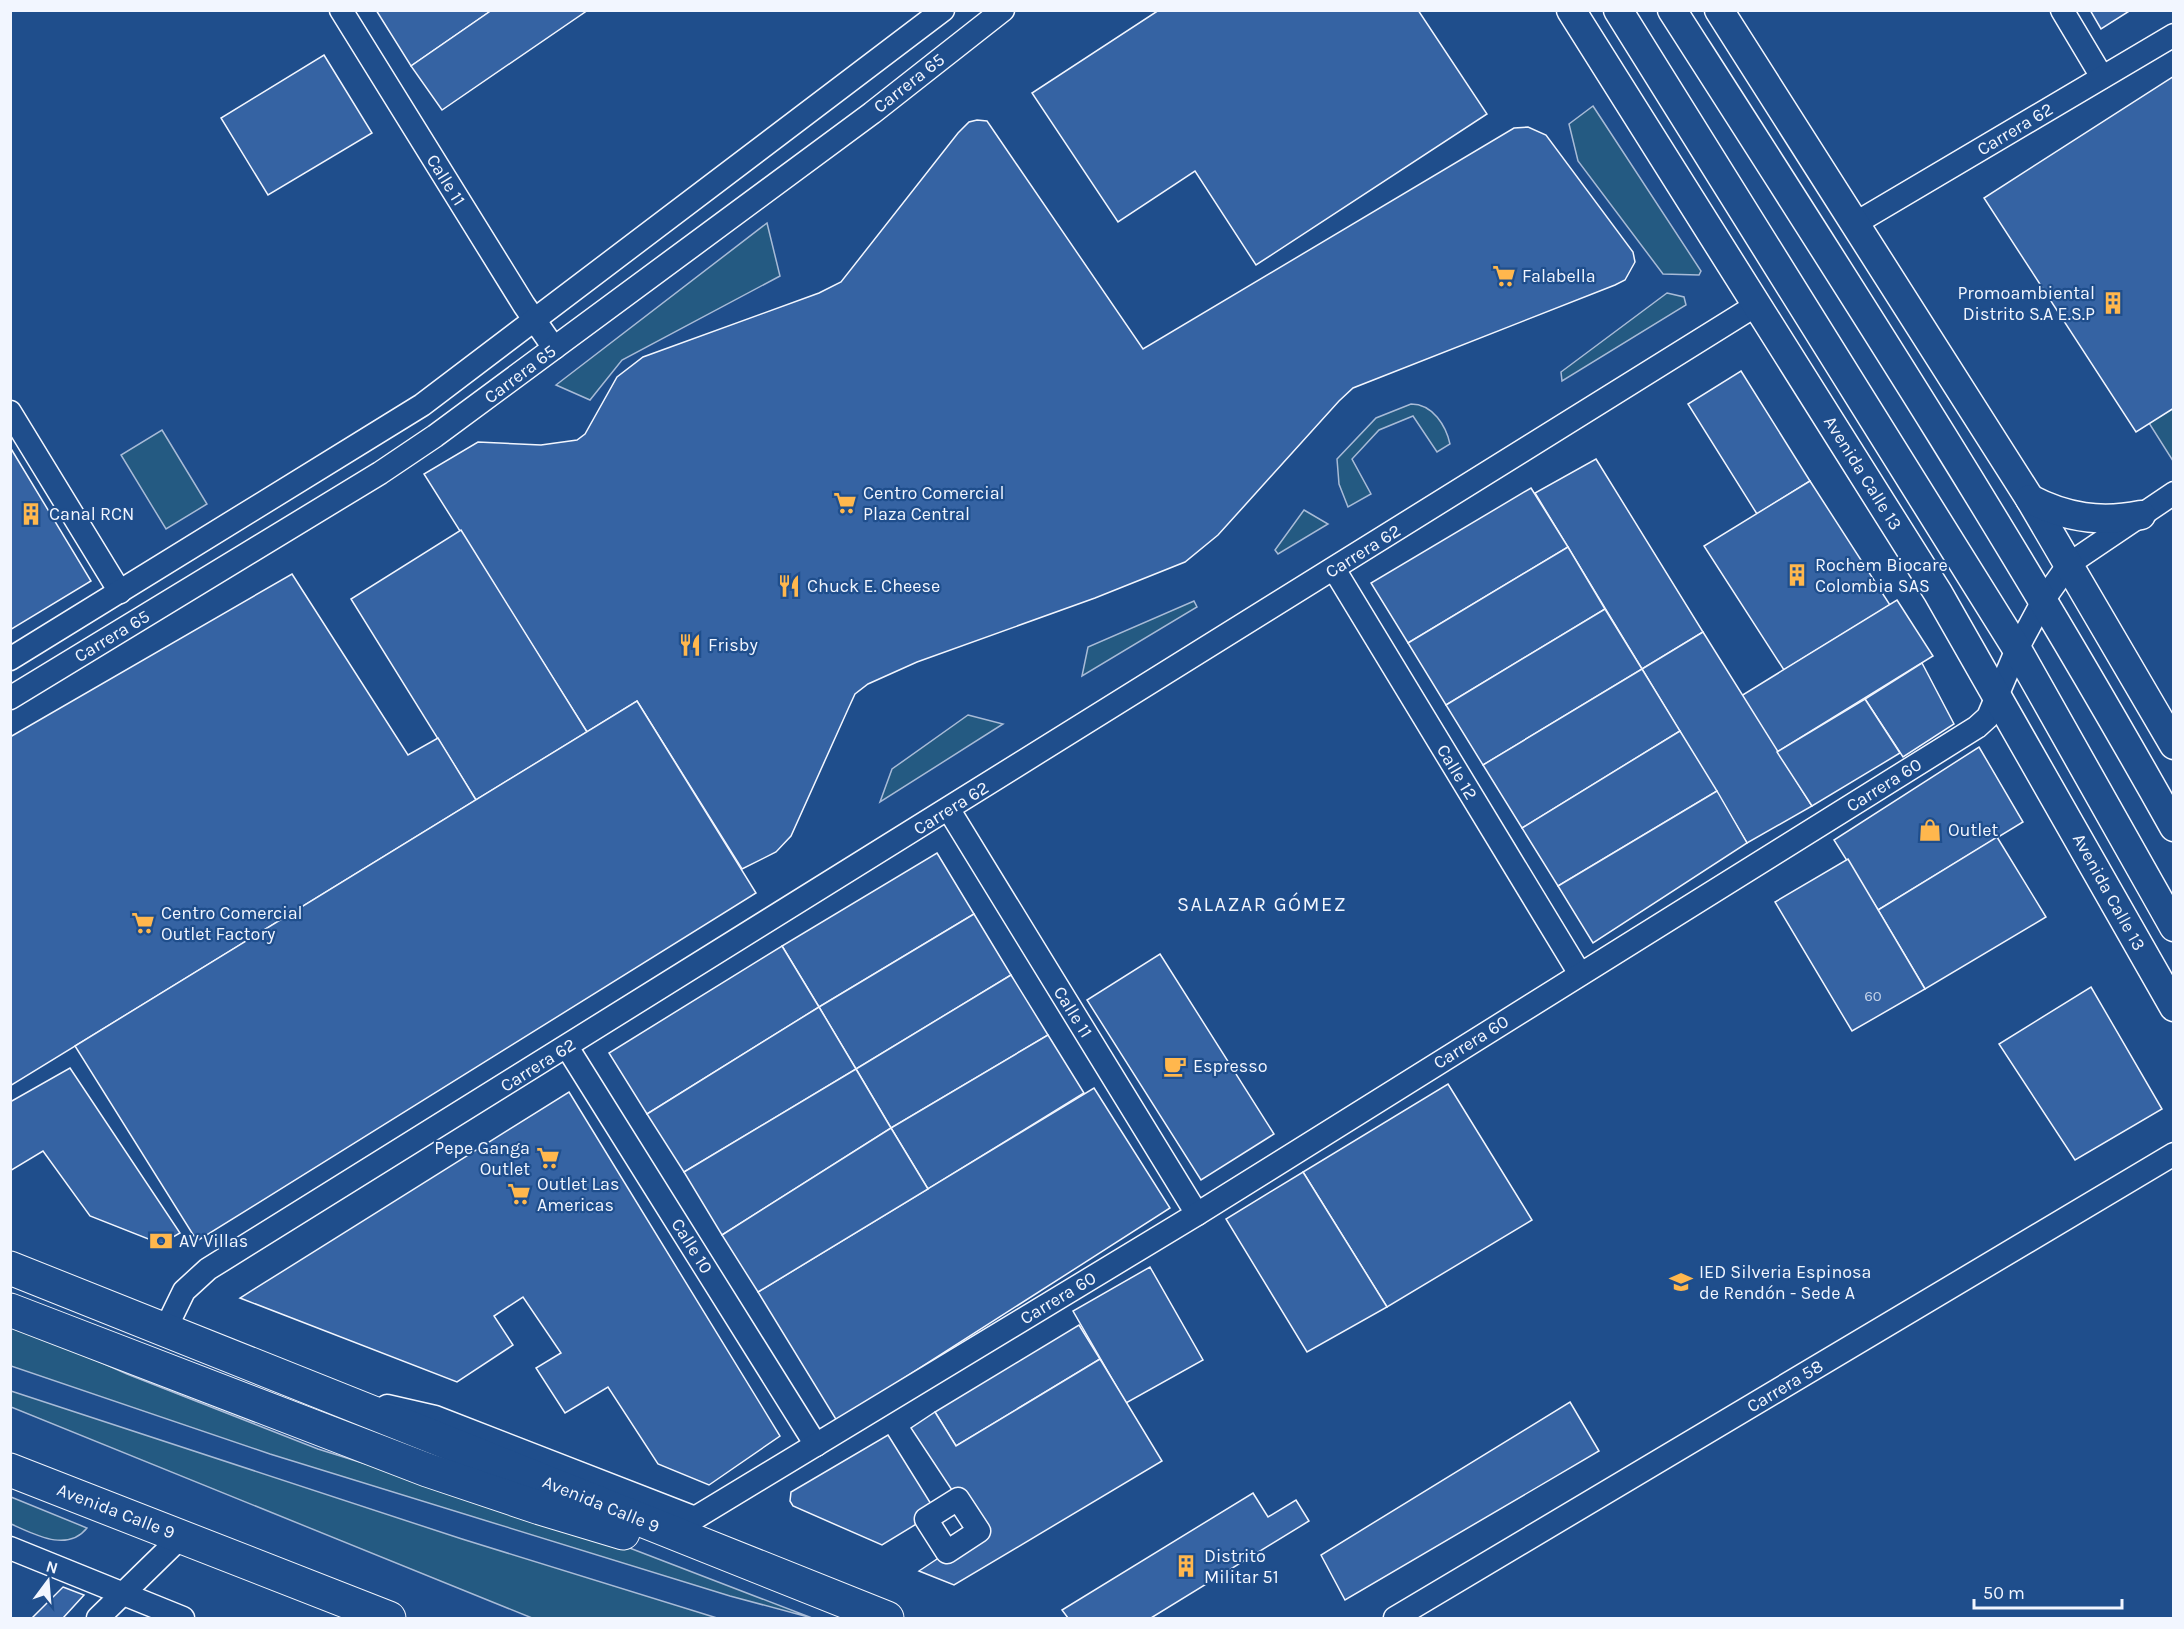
<svg xmlns="http://www.w3.org/2000/svg" width="2184" height="1629" viewBox="0 0 2184 1629" font-family="Karla,sans-serif">
  <style>
    .green { fill: #245a82; stroke: #a8bbd7; stroke-width: 1.5 }
    .building { fill: #3563a3; stroke: #f2f6ff; stroke-width: 1.5 }
    .lines { fill: none; stroke-linecap: round; stroke-linejoin: round }
    .minor-casing { stroke: #f2f6ff; stroke-width: 25 }
    .major-casing { stroke: #f2f6ff; stroke-width: 31 }
    .highway-casing { stroke: #f2f6ff; stroke-width: 35 }
    .minor { stroke: #1f4e8c; stroke-width: 22 }
    .major { stroke: #1f4e8c; stroke-width: 28 }
    .highway { stroke: #1f4e8c; stroke-width: 33 }
    .labels { text-anchor: middle; stroke-width: 4.5; stroke-linejoin: round; paint-order: stroke }
    .number-label { font-size: 15px; fill: #c3d1e8 }
    .street-label { font-size: 18px; fill: #f2f6ff; stroke: #1f4e8c }
    .poi-label { font-size: 18px; fill: #f2f6ff; stroke: #1f4e8c; text-anchor: start }
    .neighbourhood-label { font-size: 20px; letter-spacing: 1.5px; fill: #f2f6ff; stroke: #1f4e8c }
  </style>
  <rect width="100%" height="100%" fill="#1f4e8c"/>
  <!-- green -->
  <g class="green">
    <path d="M1593 106 1701 271 1699 275 1663 274 1578 161 1569 124Z"/>
    <path d="M767 223 780 276 622 360 590 400 556 385Z"/>
    <path d="M1667 293 1684 297 1686 305 1562 381 1561 372Z"/>
    <path d="M1411 404C1433 404 1446 426 1450 444L1437 452 1413 416 1379 430 1352 459 1371 494 1348 507 1339 484 1337 459 1376 418Z"/>
    <path d="M2173 408V461L2149 423Z"/>
    <path d="M162 430 207 504 166 529 121 455Z"/>
    <path d="M1304 510 1328 524 1278 554 1275 550Z"/>
    <path d="M1194 601 1197 607 1082 676 1088 647Z"/>
    <path d="M968 715 1003 724 880 802 892 769Z"/>
    <path d="M10 1322 127 1374 318 1449 614 1542 812 1618 730 1596 270 1454 11 1366Z"/>
    <path d="M11 1391 462 1539 717 1618H532L11 1407Z"/>
    <path d="M11 1497 87 1528C67 1553 34 1534 11 1524Z"/>
  </g>
  <!-- building -->
  <g class="building">
    <path d="M376 10H492L411 66Z"/>
    <path d="M492 10H588L442 110 411 66Z"/>
    <path d="M1159 10H1418L1487 114 1256 265 1195 171 1118 222 1032 93Z"/>
    <path d="M2090 10H2131L2101 29Z"/>
    <path d="M324 55 372 133 268 195 221 118Z"/>
    <path d="M2174 76V408L2136 432 1984 198Z"/>
    <path d="M977 120 987 121 1143 349 1514 128 1528 127 1546 135 1633 252 1635 262 1625 280 1615 285 1353 388 1339 401 1218 535 1185 562 1095 598 917 662 868 684 855 694 849 707 791 836 776 852 742 869 637 701 587 732 424 474 478 442 541 445 577 440 585 434 617 377 643 357 819 293 841 282 958 133 969 122Z"/>
    <path d="M1741 371 1810 481 1757 514 1688 404Z"/>
    <path d="M10 447 91 581 10 630Z"/>
    <path d="M1596 459 1703 632 1642 669 1535 493Z"/>
    <path d="M1810 481 1890 605 1784 670 1704 546Z"/>
    <path d="M1531 488 1568 547 1408 643 1371 583Z"/>
    <path d="M461 530 587 732 476 800 351 599Z"/>
    <path d="M1568 547 1605 609 1446 705 1408 643Z"/>
    <path d="M292 574 408 755 438 738 476 800 10 1086V737Z"/>
    <path d="M1897 600 1933 656 1777 752 1741 696Z"/>
    <path d="M1605 609 1642 669 1483 765 1446 705Z"/>
    <path d="M1703 632 1812 806 1747 843 1642 669Z"/>
    <path d="M1922 663 1954 724 1903 757 1865 699Z"/>
    <path d="M1642 669 1680 731 1522 828 1483 765Z"/>
    <path d="M1865 699 1900 753 1812 806 1777 752Z"/>
    <path d="M637 701 756 893 197 1241 75 1046Z"/>
    <path d="M1680 731 1717 791 1558 886 1522 828Z"/>
    <path d="M1979 747 2023 822 1878 910 1834 840Z"/>
    <path d="M1717 791 1747 843 1593 943 1558 886Z"/>
    <path d="M1997 837 2046 917 1925 989 1878 910Z"/>
    <path d="M937 853 974 914 819 1007 782 946Z"/>
    <path d="M1848 859 1925 989 1852 1031 1775 902Z"/>
    <path d="M974 914 1011 975 856 1069 819 1007Z"/>
    <path d="M782 946 819 1007 647 1114 609 1053Z"/>
    <path d="M1160 954 1274 1134 1201 1180 1087 1000Z"/>
    <path d="M1011 975 1048 1035 891 1128 856 1069Z"/>
    <path d="M2091 987 2162 1109 2075 1160 1999 1044Z"/>
    <path d="M819 1007 856 1069 684 1172 647 1114Z"/>
    <path d="M1048 1035 1084 1093 928 1189 891 1128Z"/>
    <path d="M70 1068 180 1233 161 1244 90 1216 43 1151 10 1171V1102Z"/>
    <path d="M856 1069 891 1128 722 1235 684 1172Z"/>
    <path d="M1448 1084 1532 1220 1387 1307 1303 1172Z"/>
    <path d="M1094 1088 1170 1208 837 1421 758 1292Z"/>
    <path d="M569 1092 780 1436 709 1485 658 1464 608 1387 565 1413 536 1368 561 1353 523 1297 494 1316 513 1345 457 1382 240 1298Z"/>
    <path d="M891 1128 928 1189 758 1292 722 1235Z"/>
    <path d="M1303 1172 1387 1307 1307 1352 1226 1219Z"/>
    <path d="M1150 1267 1203 1360 1126 1403 1073 1311Z"/>
    <path d="M1079 1325 1100 1359 956 1446 935 1412Z"/>
    <path d="M1100 1359 1162 1461 954 1585 919 1571 979 1531 911 1428 935 1412 956 1446Z"/>
    <path d="M1570 1402 1599 1451 1345 1600 1321 1555Z"/>
    <path d="M888 1435 936 1512 882 1545 793 1506 790 1501 791 1492Z"/>
    <path d="M1253 1493 1268 1517 1296 1500 1309 1521 1151 1618H1068L1062 1610Z"/>
    <path d="M63 1587 84 1595 63 1618H32Z"/>
  </g>
  <g class="lines">
    <!-- minor casing -->
    <g class="minor-casing">
      <g id="minor">
        <path d="M341 10 524 305 554 348"/>
        <path d="M2062 10 2102 77"/>
        <path d="M1856 223 2174 35"/>
        <path d="M10 412 120 592"/>
        <path d="M1334 569 1580 974"/>
        <path d="M10 659 422 405 943 10"/>
        <path d="M10 698 380 473 435 436 872 113 1003 10"/>
        <path d="M949 810 1197 1214"/>
        <path d="M567 1047 816 1445"/>
        <path d="M165 1330 184 1291 208 1269 1758 304"/>
        <path d="M387 1406 435 1417 695 1518 1197 1214 1977 727 1988 717 2017 649 2044 599 2069 564 2174 493"/>
        <path d="M958 1499 979 1531 947 1552 926 1519Z"/>
        <path d="M10 1548 183 1618"/>
        <path d="M98 1618 181 1537"/>
        <path d="M1395 1618 2174 1154"/>
      </g>
    </g>
    <!-- major casing -->
    <g class="major-casing">
      <g id="major">
        <path d="M1571 10 1938 593 2174 1007"/>
        <path d="M1618 10 2017 649 2174 927"/>
        <path d="M1672 10C1845 280 2018 548 2174 827"/>
        <path d="M1719 10 2030 499 2174 745"/>
        <path d="M2030 499C2066 518 2101 523 2141 515"/>
      </g>
    </g>
    <!-- highway casing -->
    <g class="highway-casing">
      <g id="highway">
        <path d="M10 1268 887 1618"/>
        <path d="M10 1310 427 1470 540 1508 623 1533"/>
        <path d="M10 1470 389 1618"/>
      </g>
    </g>
    <!-- minor -->
    <use href="#minor" class="minor"/>
    <!-- major -->
    <use href="#major" class="major"/>
    <!-- highway -->
    <use href="#highway" class="highway"/>
  </g>
  <!-- icons -->
  <defs>
    <g id="supermarket-bare" transform="scale(1.8)"><path d="M-6-5.5h2.5l.6 2H6L4.5 2H-2.5L-4.4-4H-6ZM-1.5 3.2a1.3 1.3 0 1 0 .1 0ZM3 3.2a1.3 1.3 0 1 0 .1 0Z" fill="#ffb74d" stroke="#1f4e8c" stroke-width="2.5" paint-order="stroke"/></g>
    <g id="building-bare" transform="scale(1.8)"><path d="M-4-6H4V6H1V3H-1V6H-4ZM-2.5-4.3h1.7v1.8h-1.7ZM.8-4.3h1.7v1.8H.8ZM-2.5-1h1.7V.8h-1.7ZM.8-1h1.7V.8H.8Z" fill="#ffb74d" stroke="#1f4e8c" stroke-width="2.5" paint-order="stroke"/></g>
    <g id="restaurant-bare" transform="scale(1.8)"><path d="M-5-6h1v4h1v-4h1v4h1v-4h1v5L-1.5 .5V6h-2V.5L-5-1ZM5-6V6H3V1.5H1.5Q1.5-4 5-6Z" fill="#ffb74d" stroke="#1f4e8c" stroke-width="2.5" paint-order="stroke"/></g>
    <g id="shop-bare" transform="scale(1.8)"><path d="M-5-2.5h2.3a2.7 3.5 0 0 1 5.4 0H5L5.5 6h-11ZM-1.5-2.5h3a1.5 2.3 0 0 0-3 0Z" fill="#ffb74d" stroke="#1f4e8c" stroke-width="2.5" paint-order="stroke"/></g>
    <g id="cafe-bare" transform="scale(1.8)"><path d="M-5.5-4.5H6V0H3Q3 3.5 0 3.5H-2.5Q-5.5 3.5-5.5 0ZM3-3.2v2h1.7v-2ZM-6 4.5H4V6H-6Z" fill="#ffb74d" stroke="#1f4e8c" stroke-width="2.5" paint-order="stroke"/></g>
    <g id="bank-bare" transform="scale(1.8)"><path d="M-6-4H6V4H-6ZM0-2.3a2.3 2.3 0 1 0 0 4.6a2.3 2.3 0 1 0 0-4.6Z" fill="#ffb74d" stroke="#1f4e8c" stroke-width="2.5" paint-order="stroke"/></g>
    <g id="school-bare" transform="scale(1.8)"><path d="M0-5L7-2L0 1L-7-2ZM-4 1L0 2.5L4 1V4Q0 6-4 4Z" fill="#ffb74d" stroke="#1f4e8c" stroke-width="2.5" paint-order="stroke"/></g>
  </defs>
  <g fill-rule="evenodd">
    <use href="#supermarket-bare" x="1504" y="276"/>
    <use href="#building-bare" x="2113" y="303"/>
    <use href="#supermarket-bare" x="845" y="503"/>
    <use href="#building-bare" x="31" y="514"/>
    <use href="#building-bare" x="1797" y="575"/>
    <use href="#restaurant-bare" x="789" y="586"/>
    <use href="#restaurant-bare" x="690" y="645"/>
    <use href="#shop-bare" x="1930" y="830"/>
    <use href="#supermarket-bare" x="143" y="923"/>
    <use href="#cafe-bare" x="1175" y="1066"/>
    <use href="#supermarket-bare" x="548" y="1158"/>
    <use href="#supermarket-bare" x="519" y="1194"/>
    <use href="#bank-bare" x="161" y="1241"/>
    <use href="#school-bare" x="1681" y="1282"/>
    <use href="#building-bare" x="1186" y="1566"/>
  </g>
  <g class="labels">
    <!-- number labels -->
    <g class="number-label">
      <text x="1873" y="1001">60</text>
    </g>
    <!-- street labels -->
    <g class="street-label">
      <text transform="translate(909 83) rotate(-38)" y="6">Carrera 65</text>
      <text transform="translate(2015 129) rotate(-31)" y="6">Carrera 62</text>
      <text transform="translate(446 180) rotate(58)" y="6">Calle 11</text>
      <text transform="translate(520 374) rotate(-37)" y="6">Carrera 65</text>
      <text transform="translate(1863 473) rotate(58)" y="6">Avenida Calle 13</text>
      <text transform="translate(1363 551) rotate(-32)" y="6">Carrera 62</text>
      <text transform="translate(112 636) rotate(-31)" y="6">Carrera 65</text>
      <text transform="translate(1457 772) rotate(59)" y="6">Calle 12</text>
      <text transform="translate(1884 785) rotate(-32)" y="6">Carrera 60</text>
      <text transform="translate(951 808) rotate(-32)" y="6">Carrera 62</text>
      <text transform="translate(2109 892) rotate(61)" y="6">Avenida Calle 13</text>
      <text transform="translate(1073 1012) rotate(58)" y="6">Calle 11</text>
      <text transform="translate(1471 1042) rotate(-32)" y="6">Carrera 60</text>
      <text transform="translate(538 1065) rotate(-32)" y="6">Carrera 62</text>
      <text transform="translate(692 1246) rotate(58)" y="6">Calle 10</text>
      <text transform="translate(1058 1298) rotate(-31)" y="6">Carrera 60</text>
      <text transform="translate(1785 1386) rotate(-31)" y="6">Carrera 58</text>
      <text transform="translate(601 1504) rotate(22)" y="6">Avenida Calle 9</text>
      <text transform="translate(116 1511) rotate(21)" y="6">Avenida Calle 9</text>
    </g>
    <!-- poi labels -->
    <g class="poi-label">
      <text x="1522" y="282">Falabella</text>
      <text x="2095" y="299" text-anchor="end">Promoambiental<tspan x="2095" dy="21">Distrito S.A E.S.P</tspan></text>
      <text x="863" y="499">Centro Comercial<tspan x="863" dy="21">Plaza Central</tspan></text>
      <text x="49" y="520">Canal RCN</text>
      <text x="1815" y="571">Rochem Biocare<tspan x="1815" dy="21">Colombia SAS</tspan></text>
      <text x="807" y="592">Chuck E. Cheese</text>
      <text x="708" y="651">Frisby</text>
      <text x="1948" y="836">Outlet</text>
      <text x="161" y="919">Centro Comercial<tspan x="161" dy="21">Outlet Factory</tspan></text>
      <text x="1193" y="1072">Espresso</text>
      <text x="530" y="1154" text-anchor="end">Pepe Ganga<tspan x="530" dy="21">Outlet</tspan></text>
      <text x="537" y="1190">Outlet Las<tspan x="537" dy="21">Americas</tspan></text>
      <text x="179" y="1247">AV Villas</text>
      <text x="1699" y="1278">IED Silveria Espinosa<tspan x="1699" dy="21">de Rendón - Sede A</tspan></text>
      <text x="1204" y="1562">Distrito<tspan x="1204" dy="21">Militar 51</tspan></text>
    </g>
    <!-- neighbourhood labels -->
    <g class="neighbourhood-label">
      <text x="1262" y="911">SALAZAR GÓMEZ</text>
    </g>
  </g>
  <!-- border -->
  <rect width="2184" height="1629" fill="none" stroke="#f2f6ff" stroke-width="24"/>
  <!-- north arrow -->
  <g transform="translate(48 1581) rotate(16)" stroke="#1f4e8c" stroke-width="4.5" paint-order="stroke">
  <path d="M0-4.5L10 22L0 15L-10 22Z" fill="#f2f6ff"/>
  <text y="-9" font-size="16" font-weight="bold" text-anchor="middle" fill="#f2f6ff">N</text>
  </g>
  <!-- scale -->
  <path d="M1974 1599v9h148v-9" fill="none" stroke="#f2f6ff" stroke-width="3"/>
  <text x="1983" y="1599" font-size="18" fill="#f2f6ff" stroke="#1f4e8c" stroke-width="4.5" paint-order="stroke">50 m</text>
</svg>
